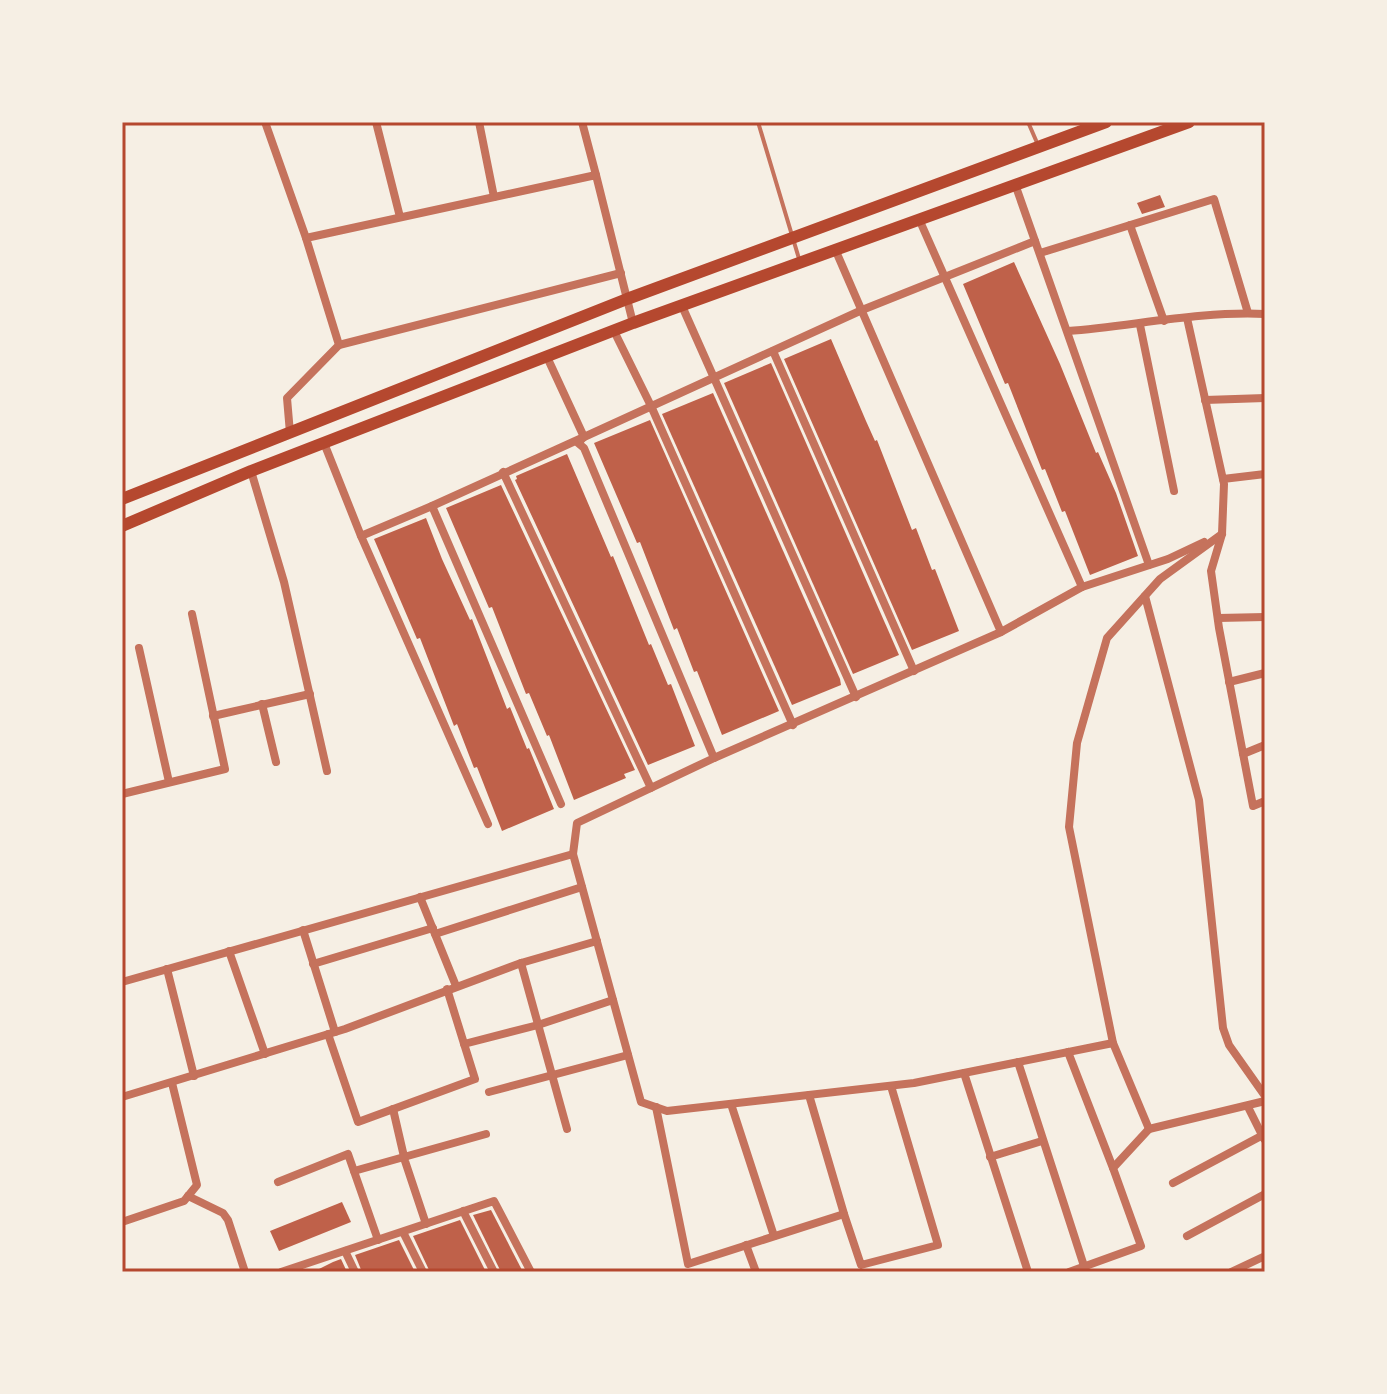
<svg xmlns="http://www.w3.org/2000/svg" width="1387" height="1394" viewBox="0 0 1387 1394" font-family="Montserrat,sans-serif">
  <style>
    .building { fill: #bf614a }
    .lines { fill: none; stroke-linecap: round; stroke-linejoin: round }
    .service { stroke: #c5725c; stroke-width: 4 }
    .minor { stroke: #c5725c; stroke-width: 8 }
    .primary { stroke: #b5482f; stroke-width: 12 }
    .neatline { fill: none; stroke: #b5482f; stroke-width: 3 }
  </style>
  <rect width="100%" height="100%" fill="#f6efe4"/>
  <!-- building -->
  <g class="building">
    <path d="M1160 195 1165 207 1142 214 1137 203Z"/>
    <path d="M1014 262 1060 364 1096 453 1098 452 1116 493 1138 556 1090 575 1065 511 1062 512 1045 469 1042 470 1008 383 1005 384 963 284Z"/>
    <path d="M831 339 866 421 875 441 877 440 912 530 916 528 932 570 935 569 959 631 912 650 784 359Z"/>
    <path d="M771 363 899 655 853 674 724 383Z"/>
    <path d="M713 393 840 679 841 685 792 705 662 414Z"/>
    <path d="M650 420 779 711 722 735 697 671 694 672 677 628 674 630 640 542 637 543 594 443Z"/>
    <path d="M567 454 611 557 613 556 649 645 651 644 668 685 671 684 695 746 648 765 515 480 517 479 516 476Z"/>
    <path d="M501 485 635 770 624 774 626 778 574 800 549 735 547 736 529 693 526 694 492 607 489 608 446 508Z"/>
    <path d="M426 518 442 559 470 620 472 619 507 709 510 707 527 749 529 748 554 809 502 831 477 767 474 768 457 724 454 726 420 638 417 639 374 539Z"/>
    <path d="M342 1202 351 1222 279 1251 270 1231Z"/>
    <path d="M491 1210 523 1272H501L473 1215Z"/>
    <path d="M460 1220 486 1272H430L413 1236Z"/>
    <path d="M399 1240 415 1272H362L355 1255Z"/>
    <path d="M341 1259 347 1272H313L333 1262Z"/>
  </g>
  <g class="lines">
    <!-- service -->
    <g class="service">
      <path d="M758 122 800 262"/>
      <path d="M1028 122 1038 145"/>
    </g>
    <!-- minor -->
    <g class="minor">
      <path d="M265 122 306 238"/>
      <path d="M376 122 400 217"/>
      <path d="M479 122 494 197"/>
      <path d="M582 122 596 175"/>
      <path d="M1015 184 1149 565"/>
      <path d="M919 219 1082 587"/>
      <path d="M1130 225 1164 321"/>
      <path d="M1040 253 1214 199 1248 313"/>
      <path d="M682 306 856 697"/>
      <path d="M1187 318 1224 484 1222 534 1211 571 1219 628 1253 806 1265 801"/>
      <path d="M1140 325 1174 491"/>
      <path d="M614 331 651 406 793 725"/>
      <path d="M1068 331C1133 326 1199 311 1265 314"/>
      <path d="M339 345 621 273"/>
      <path d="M773 351 914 671"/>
      <path d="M547 357 584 437 862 310 1035 241"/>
      <path d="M1205 400 1265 398"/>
      <path d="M290 433 287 398 339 345 306 238 596 175 633 323"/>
      <path d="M324 443 361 536 488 824"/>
      <path d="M251 471 284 582 327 771"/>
      <path d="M503 472 651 788"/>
      <path d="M1223 479 1265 474"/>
      <path d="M432 506 561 804"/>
      <path d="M361 536 432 506 584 437 578 443 584 448 714 758"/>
      <path d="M1145 596 1199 800 1223 1028 1229 1045 1265 1096"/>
      <path d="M1218 618 1265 617"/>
      <path d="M1001 632 1082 587 1168 559 1204 542"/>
      <path d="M139 648 169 782"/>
      <path d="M1229 682 1265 673"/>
      <path d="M262 704 276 762"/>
      <path d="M213 716 310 694"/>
      <path d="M1243 754 1265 745"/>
      <path d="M122 794 225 769 192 614"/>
      <path d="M573 854 577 823 714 758 1001 632 835 249"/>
      <path d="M420 897 456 986"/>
      <path d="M303 930 335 1032"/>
      <path d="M435 934 582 887"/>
      <path d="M229 951 265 1054"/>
      <path d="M521 963 597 941"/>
      <path d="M313 964 433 928"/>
      <path d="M167 969 194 1076"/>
      <path d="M122 982 573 854 641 1102 667 1111 914 1083 1113 1043 1149 1129 1265 1101"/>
      <path d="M328 1034 358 1122 475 1079 447 989"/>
      <path d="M1113 1043 1069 827 1077 743 1107 638 1160 579 1222 534"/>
      <path d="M464 1044 538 1025 613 1000"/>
      <path d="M1068 1052 1113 1168"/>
      <path d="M1018 1062 1084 1266"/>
      <path d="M964 1073 1028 1272"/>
      <path d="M489 1092 628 1055"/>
      <path d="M122 1097 345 1029 521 963 567 1129"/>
      <path d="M731 1104 774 1236"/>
      <path d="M656 1107 688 1264 844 1214 809 1095"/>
      <path d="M1248 1107 1264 1139"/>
      <path d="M393 1109 405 1161 426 1224"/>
      <path d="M990 1157 1042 1141"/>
      <path d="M354 1171 486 1134"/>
      <path d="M278 1182 348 1154 378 1240"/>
      <path d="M1173 1183 1263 1135"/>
      <path d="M188 1196 223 1213 228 1220 245 1272"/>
      <path d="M463 1211 494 1272"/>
      <path d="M844 1214 861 1265 938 1245 891 1086"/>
      <path d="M122 1222 184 1201 197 1185 172 1083"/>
      <path d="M403 1232 423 1272"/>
      <path d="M1187 1236 1265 1194"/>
      <path d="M746 1245 756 1272"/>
      <path d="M345 1251 355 1272"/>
      <path d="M281 1272 494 1201 531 1272"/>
      <path d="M1069 1272 1141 1246 1113 1168 1149 1129"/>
      <path d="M1231 1272 1265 1256"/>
    </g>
    <!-- primary -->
    <g class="primary">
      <path d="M122 499 627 299 1106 122"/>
      <path d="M122 526 251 471 633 323 1189 122"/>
    </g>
  </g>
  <!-- border -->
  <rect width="1387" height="1394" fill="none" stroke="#f6efe4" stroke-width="248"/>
  <rect x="124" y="124" width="1139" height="1146" class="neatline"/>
</svg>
